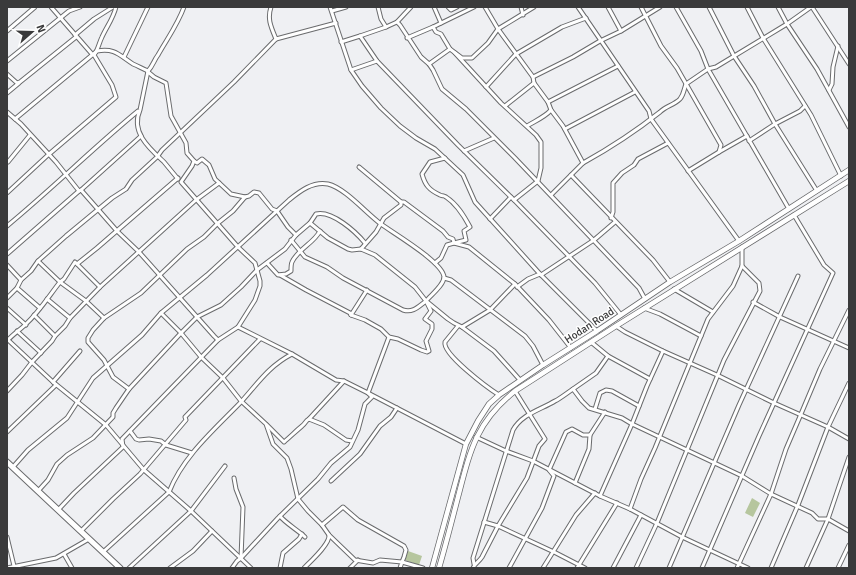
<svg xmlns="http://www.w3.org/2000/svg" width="856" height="575" viewBox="0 0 856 575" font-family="Signika,sans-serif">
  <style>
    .green { fill: #b6c69e }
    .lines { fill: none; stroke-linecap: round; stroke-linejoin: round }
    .street-casing { stroke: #6a6b6d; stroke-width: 5 }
    .secondary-casing { stroke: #6a6b6d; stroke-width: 6 }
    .primary-casing { stroke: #6a6b6d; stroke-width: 7 }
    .street { stroke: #fff; stroke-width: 3 }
    .secondary { stroke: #fff; stroke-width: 4.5 }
    .primary { stroke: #fff; stroke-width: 5 }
    .labels { text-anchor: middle; stroke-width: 3; stroke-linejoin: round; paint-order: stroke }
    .street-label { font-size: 11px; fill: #3a3a3b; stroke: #fff }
  </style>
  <rect width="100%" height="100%" fill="#eff0f3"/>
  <!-- green -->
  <g class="green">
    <path d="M752 498 760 503 753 517 745 513Z"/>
    <path d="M408 551 422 556 419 565 405 560Z"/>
  </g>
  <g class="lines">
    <!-- street casing -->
    <g class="street-casing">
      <g id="street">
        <path d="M51 7 92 54"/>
        <path d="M330 7 351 70 362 86 381 108 400 126 416 138 435 149 463 175 475 202 540 274 597 331"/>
        <path d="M378 7 381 19 386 27 397 22 400 25 421 57 429 64 433 70 442 89 466 109 515 158 639 288 645 299"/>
        <path d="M434 7 441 23"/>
        <path d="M448 7 451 10 457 7"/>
        <path d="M485 7 498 29 533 77 534 83 548 102 551 110 563 126 583 163 551 195"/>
        <path d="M521 7 523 15"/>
        <path d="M578 7 649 111 651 119 739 241"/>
        <path d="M641 7 661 46 677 68 721 145 719 152 688 171"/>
        <path d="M709 7 734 56 754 86 775 124 817 191"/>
        <path d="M747 7 763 38 811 115 841 176"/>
        <path d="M778 7 787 24 817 69 849 127"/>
        <path d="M812 7 849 64"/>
        <path d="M332 11 346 7"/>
        <path d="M397 22 411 7"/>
        <path d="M433 27 474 7"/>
        <path d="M7 31 35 7"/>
        <path d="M621 31 660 7"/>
        <path d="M75 35 94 19 113 7"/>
        <path d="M360 36 386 27"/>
        <path d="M407 38 433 27 436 32 441 34 450 49"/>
        <path d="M276 39 336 23"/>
        <path d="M341 42 360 36 377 61 458 145 514 200 595 283 621 315"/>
        <path d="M455 53 501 103 536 135 541 142V168L538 181 514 200"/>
        <path d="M124 57 148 7"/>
        <path d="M7 61 69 11 80 7"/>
        <path d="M429 64 450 49 462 58H472L488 43 498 29 534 7"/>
        <path d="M351 70 377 61"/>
        <path d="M148 72 154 77 166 83 171 116 186 143 187 153 194 161 192 166 181 182 238 247 255 263 260 281V286L255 300 238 327 292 354 336 380 344 381 368 393 466 444"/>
        <path d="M7 74 17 83 20 82 76 37"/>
        <path d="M533 77 573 57 600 41 621 31 608 7"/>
        <path d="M486 87 516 54 562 27 586 18"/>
        <path d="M829 90 832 84 833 67 838 46"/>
        <path d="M7 93 19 83"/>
        <path d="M548 102 618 66"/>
        <path d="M505 106 534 83"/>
        <path d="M7 112 21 124 56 162 79 191 81 190 117 231 139 252 214 336 218 340 238 327"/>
        <path d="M15 119 97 51C115 48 119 55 133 64 138 66 143 69 148 71"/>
        <path d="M527 126C535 121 545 117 551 110"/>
        <path d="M565 129 635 92"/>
        <path d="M749 141 775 124 800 111 805 106"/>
        <path d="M464 151 494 138"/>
        <path d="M719 152 747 136"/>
        <path d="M445 158 430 162 422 174C425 185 429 190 440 195 445 197 441 194 446 197 457 204 464 216 470 227L464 231 466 240 454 243 469 247 515 284 549 320 571 348"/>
        <path d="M194 161 197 163 202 159 209 165 215 179 231 194 245 197 249 196 254 192 259 193 272 209 277 211 288 227 296 235 310 223 328 238 348 249 352 250 361 249 375 255 415 287 426 301 448 319 454 323 462 327 494 351 520 380"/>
        <path d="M8 162 30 135"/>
        <path d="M583 163C610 148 636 131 660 112 666 106 674 105 680 99 684 94 684 89 686 84L708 69 701 51 676 7"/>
        <path d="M359 167 401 202"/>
        <path d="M571 175 653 260 670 282"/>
        <path d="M178 179C173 173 169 168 164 162 150 149 130 132 140 110L148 71C153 66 154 60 158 55 167 39 178 24 184 7"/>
        <path d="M81 190 141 136"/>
        <path d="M7 193 48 155 116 97 112 85 94 55C98 50 99 43 102 37 107 26 113 19 116 7"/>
        <path d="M789 209 708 69 716 67 787 24 811 7"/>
        <path d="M611 218 613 212V183L622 173 634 165 638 159 668 143"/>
        <path d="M490 219 511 197"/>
        <path d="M310 223 316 214C332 210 356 232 365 243"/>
        <path d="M7 226C52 189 93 148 138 111"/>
        <path d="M291 240 305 257 327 267 343 278 403 310C413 313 418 307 426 301"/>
        <path d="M361 249 376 232 384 218 401 205V202H404L443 231 448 237 453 239 454 243 447 245 441 258 435 263"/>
        <path d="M7 254 79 191"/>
        <path d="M38 261 60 282 86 301 104 318"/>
        <path d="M267 263 278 275 286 274 291 271C291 269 291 264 292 262 298 249 314 243 320 231"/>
        <path d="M77 264 100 287"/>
        <path d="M7 265 21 280"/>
        <path d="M280 275 306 290 350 313 351 315 367 290"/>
        <path d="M541 275 594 240 615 222"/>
        <path d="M444 278 451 280 525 336 533 346 543 365"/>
        <path d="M517 287 528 279 540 274"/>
        <path d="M17 288 40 308"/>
        <path d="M674 289 713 312"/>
        <path d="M7 298 17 288 21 280 31 271 38 261 66 236 112 198 126 189 132 180 157 157 162 150 234 82 276 39C271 27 267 19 271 7"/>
        <path d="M47 299 70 318"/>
        <path d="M753 302 780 317 849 348"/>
        <path d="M7 308 26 325"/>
        <path d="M644 308 660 314 701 336"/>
        <path d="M161 313 181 333 201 357 223 378 241 401 266 424 273 444 287 458 291 469 298 499 308 511 322 525 329 535 355 560 373 563 380 560 402 562 400 568"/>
        <path d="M34 315 55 336"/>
        <path d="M458 326 445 342C442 354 488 388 499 395"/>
        <path d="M616 326 625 332 663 351 717 375 774 403 828 427 849 439"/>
        <path d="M462 327 490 310 515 284"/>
        <path d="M17 331 41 353"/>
        <path d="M7 339 53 382 106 425 144 470 191 511 251 568"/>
        <path d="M7 341C13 334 20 330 26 324 39 312 49 296 60 282L64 279 75 262 77 264 97 248 178 178"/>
        <path d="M591 342 608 356 650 379"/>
        <path d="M663 351 647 386 632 424 742 476 771 494 812 513 818 519H828L849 531"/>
        <path d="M53 382 80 351"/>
        <path d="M129 389 113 377 104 360 88 342V338L93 330 104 318 141 293 187 249 204 237 218 223 233 211 245 197"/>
        <path d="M573 389 596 373 608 356"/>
        <path d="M7 391 22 375 32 362 52 341 55 336 65 326 70 318 100 287 196 200 219 183"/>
        <path d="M595 409 600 393 606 390 612 391 639 406"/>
        <path d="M309 419 344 381"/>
        <path d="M267 425 284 442C290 437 296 431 302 426 306 423 305 421 309 419L324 425 346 440 352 441"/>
        <path d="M130 431 136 439 139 440 149 439 161 441 166 445 192 453"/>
        <path d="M7 432 56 385"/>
        <path d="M476 437 506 451 533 461 600 496 630 509 682 537 748 568"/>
        <path d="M13 467 28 450 67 418 93 378 142 335 161 313 207 275 289 200C300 191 313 181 328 184 345 188 366 213 381 224 393 233 443 262 444 277 444 285 431 295 426 301L431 311 425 319 432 324V329L426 341 429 351 427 352 421 350 398 339 389 337 381 329 365 320 351 315"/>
        <path d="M234 478 236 489 243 507 241 558"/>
        <path d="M331 481 360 454 380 426 391 417 397 408"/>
        <path d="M575 483 589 449 590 435 605 412"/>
        <path d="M38 491 48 480 57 464 67 455 93 438 113 417V413L116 408 129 389 181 333 197 317 221 305 241 287 257 270 285 249 296 235"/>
        <path d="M630 509 641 479 655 448 708 319 733 286 742 266V247"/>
        <path d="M58 510 74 493 123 447 122 439 218 340"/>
        <path d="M280 516C284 522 299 531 305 537"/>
        <path d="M484 522 498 526 554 552 585 568"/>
        <path d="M322 525 343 507 358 520 404 546 406 550 404 557 402 562 423 568"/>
        <path d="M81 531 113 499 140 474 186 420 185 417 260 339"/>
        <path d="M7 537 14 566"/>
        <path d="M103 552 169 492C183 456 215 429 241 402 258 383 269 366 292 354"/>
        <path d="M64 554 72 568"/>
        <path d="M474 564 473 558 513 430C522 414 540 410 555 401 561 398 567 393 573 389L582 401 589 408 622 418 632 424 600 496"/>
        <path d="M7 568 56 558 89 539"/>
        <path d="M129 568 191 511 225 466"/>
        <path d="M170 568 193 551 212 531"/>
        <path d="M232 568 237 561 241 558 278 518 318 479 331 463 350 447 358 430 365 404 372 397 368 393 389 337"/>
        <path d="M280 568 283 553 299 539 302 534"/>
        <path d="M304 568C311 561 330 544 329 535"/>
        <path d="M350 568 358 560"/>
        <path d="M473 568C475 563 479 562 482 557L498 526 527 478 539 446 545 439 515 391"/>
        <path d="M509 568 542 508 554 476 549 470 566 432 572 429 583 435H590"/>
        <path d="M543 568 576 515 595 493"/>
        <path d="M577 568 617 503"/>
        <path d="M613 568 641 515"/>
        <path d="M636 568 657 523 724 360 760 291 759 283 742 266"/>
        <path d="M669 568 739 405 798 276"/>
        <path d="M702 568 759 436 833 273 824 265 794 215"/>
        <path d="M737 568 771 494 786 449 801 414 820 369 849 310"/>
        <path d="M771 568 798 505 828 427 849 383"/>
        <path d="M806 568 828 519 849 457"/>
        <path d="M838 568 849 545"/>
      </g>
    </g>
    <!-- secondary casing -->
    <g class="secondary-casing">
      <g id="secondary">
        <path d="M432 568 466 444 478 421 489 404 499 395 543 365 597 331 670 282 739 241 849 170"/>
        <path d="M439 568C446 544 452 520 458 497 470 451 476 422 515 391L616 326 849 181"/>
      </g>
    </g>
    <!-- primary casing -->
    <g class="primary-casing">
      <path id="primary" d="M7 462 120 568"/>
    </g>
    <!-- street -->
    <use href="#street" class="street"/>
    <!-- secondary -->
    <use href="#secondary" class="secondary"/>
    <!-- primary -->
    <use href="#primary" class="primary"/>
  </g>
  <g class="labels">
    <!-- street labels -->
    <g class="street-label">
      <text transform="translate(589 325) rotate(-33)" y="4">Hodan Road</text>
    </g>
  </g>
  <!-- border -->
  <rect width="856" height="575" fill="none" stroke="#3a3a3b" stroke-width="16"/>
  <!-- north arrow -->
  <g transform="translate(32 32) rotate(70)" stroke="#ffffff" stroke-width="3" paint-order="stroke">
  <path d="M0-3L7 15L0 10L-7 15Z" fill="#3a3a3b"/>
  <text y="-6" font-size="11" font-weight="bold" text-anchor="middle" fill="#3a3a3b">N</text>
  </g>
</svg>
